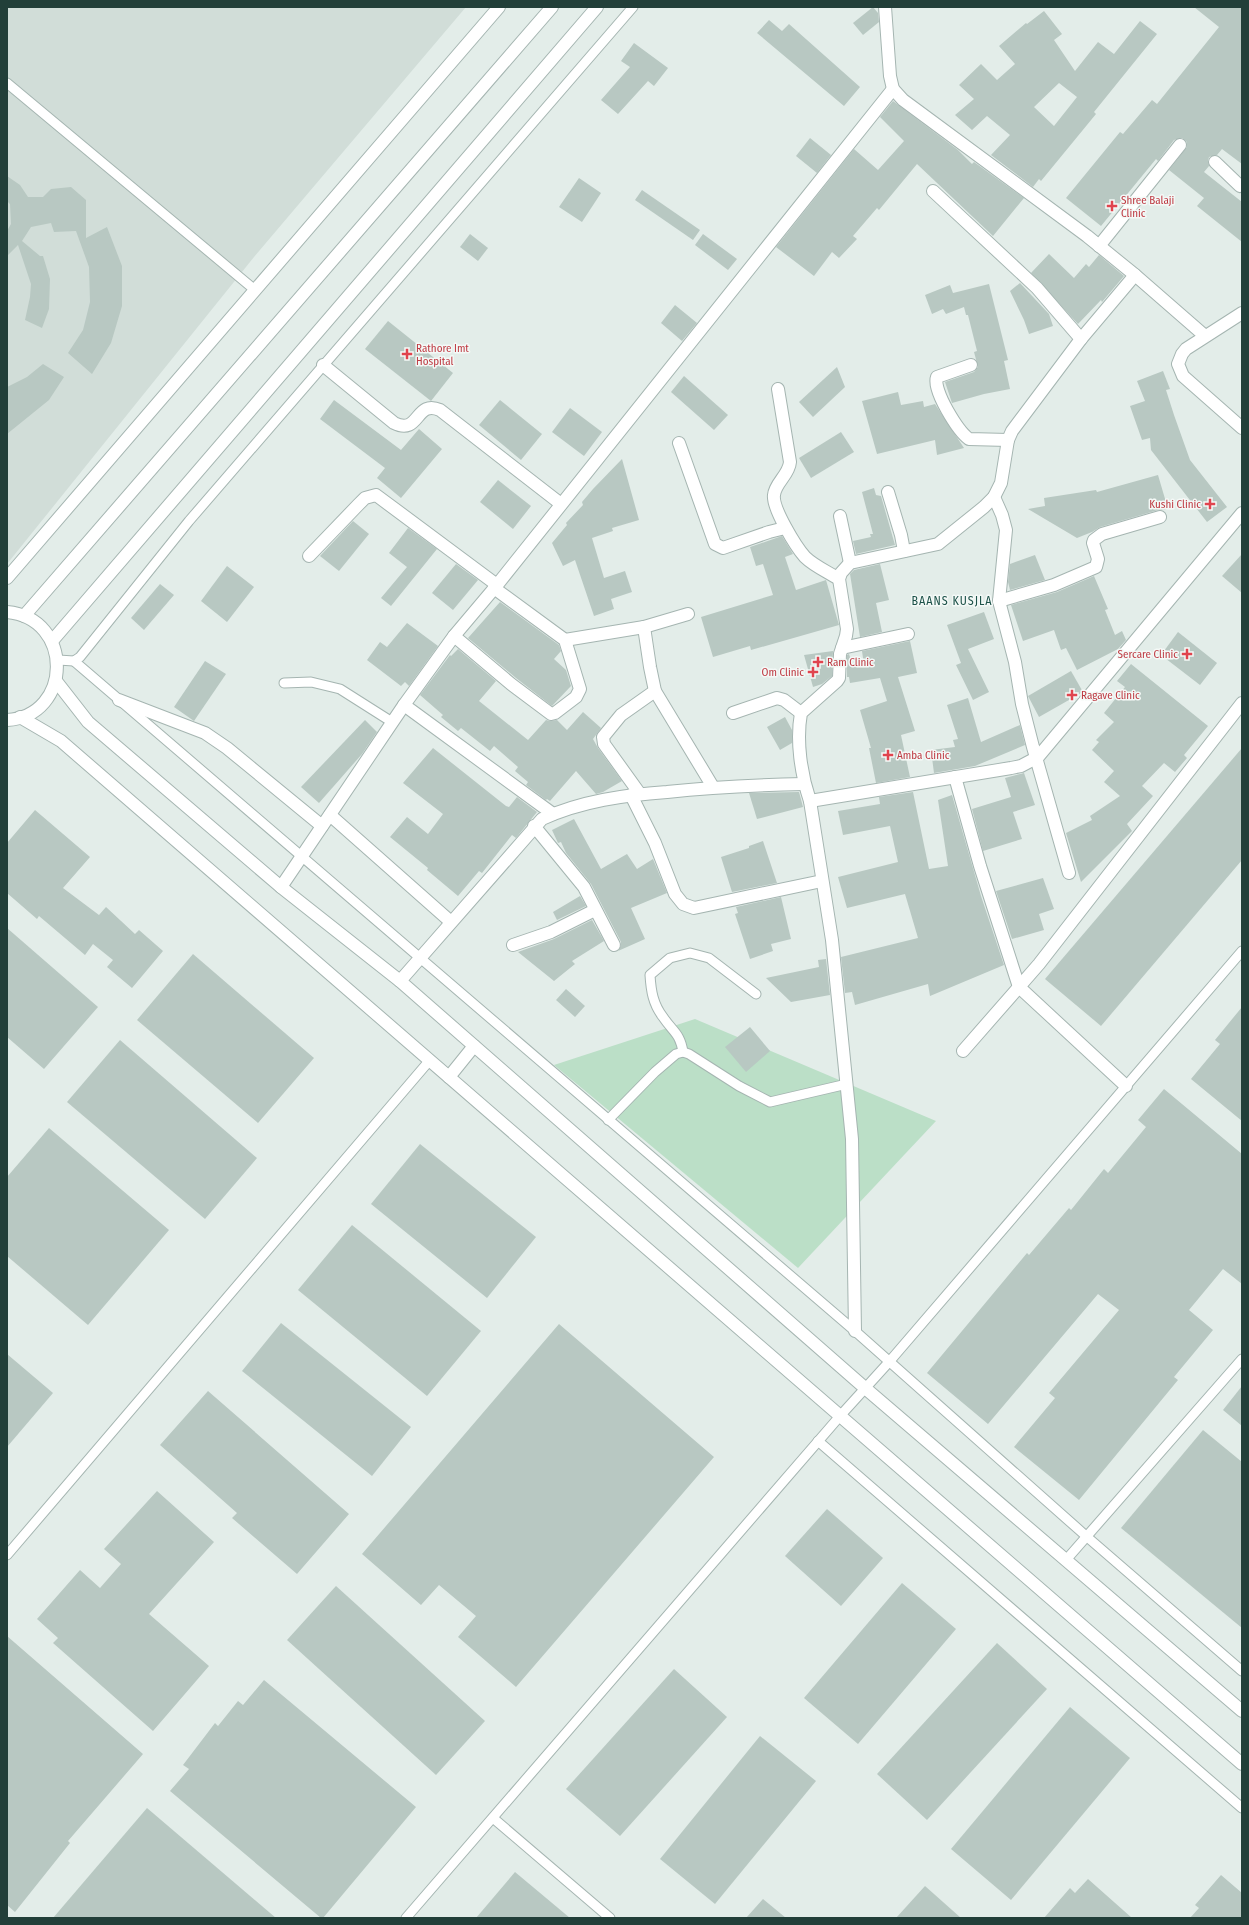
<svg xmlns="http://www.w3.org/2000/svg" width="1249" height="1925" viewBox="0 0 1249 1925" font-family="'Fira Sans Condensed',sans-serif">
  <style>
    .built { fill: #d1ddd8 }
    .green { fill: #bbdfc7 }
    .building { fill: #b8c8c2; fill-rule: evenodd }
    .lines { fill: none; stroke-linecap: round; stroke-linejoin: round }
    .service-casing { stroke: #a5b5b1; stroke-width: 11 }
    .minor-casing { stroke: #a5b5b1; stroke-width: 14 }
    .tertiary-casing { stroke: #a5b5b1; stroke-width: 14 }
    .service { stroke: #fff; stroke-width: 9 }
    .minor { stroke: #fff; stroke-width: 12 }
    .tertiary { stroke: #fff; stroke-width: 12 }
    .health-dot { fill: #e0444e; stroke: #f4f9f7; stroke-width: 1.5 }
    .labels { text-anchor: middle; stroke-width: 3; stroke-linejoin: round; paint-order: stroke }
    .health-label { font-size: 11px; fill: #be3a42; stroke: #f4f9f7; text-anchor: start }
    .neighbourhood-label { font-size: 12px; letter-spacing: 1px; fill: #1d5249; stroke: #f4f9f7 }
  </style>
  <rect width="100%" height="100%" fill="#e3ede9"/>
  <!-- built -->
  <path class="built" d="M7 7H466L254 257 7 564Z"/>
  <!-- green -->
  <path class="green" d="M695 1019 936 1121 798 1268 554 1065Z"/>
  <!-- building -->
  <g class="building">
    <path d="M873 7 878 13 879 22 863 35 853 23Z"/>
    <path d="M1194 7H1242V164L1222 149 1217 155 1209 157 1208 161 1209 166 1204 172 1242 202V242L1197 206 1204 198 1169 170 1187 147V142L1182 138 1174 140 1158 161 1156 159 1101 226 1066 198 1120 132 1123 134 1152 100 1157 104 1219 27Z"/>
    <path d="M1044 11 1062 34 1054 40 1075 71 1098 42 1114 54 1140 21 1157 34 1094 112 1096 114 1041 181 1039 179 1033 187 991 155 1010 135 987 116 972 130 955 115 974 99 959 85 981 64 997 80 1015 64 999 46 1026 23 1027 24ZM1059 83 1077 97 1054 126 1034 107Z"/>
    <path d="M769 20 782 31 789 24 860 87 844 106 757 33Z"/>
    <path d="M634 43 668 68 654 86 648 81 618 114 601 100 630 67 621 61Z"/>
    <path d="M893 101 958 150 972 164 974 162 1024 198 993 236 917 164 879 210 877 208 853 236 857 239 839 258 832 252 814 276 776 247 854 149 878 170 904 141 880 117Z"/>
    <path d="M810 138 831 155 817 173 796 156Z"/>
    <path d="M7 176 20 185 28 197H43L51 189 71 187 86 200V238L107 227 122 266V306L111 343 92 374 68 353 83 330 90 302 89 267 76 231 54 232 51 223 31 227 22 241 40 256H43L50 279 49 309 42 328 25 320 30 297 31 284 18 245 7 256V231L11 224 10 204 7 201Z"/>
    <path d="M579 178 601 193 582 222 559 207Z"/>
    <path d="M642 190 700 230 693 240 635 200Z"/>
    <path d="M470 234 488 248 478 261 460 247Z"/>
    <path d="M703 234 737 259 728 270 695 245Z"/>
    <path d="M1049 254 1074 278 1086 264 1089 267 1099 255 1124 276 1102 302 1101 300 1078 324 1031 273Z"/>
    <path d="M1020 283 1049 314 1053 326 1029 334 1024 320 1010 291Z"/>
    <path d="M989 284 1008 360 1004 361 1010 389 984 394 952 403 945 382 974 372 978 367 974 352 977 351 968 315H966L964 307 946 314 943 309 932 314 925 295 950 285 953 293Z"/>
    <path d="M675 305 697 323 682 341 661 323Z"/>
    <path d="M388 321 453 373 431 401 365 349Z"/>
    <path d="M43 364 64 377 49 400 7 434V387L27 377Z"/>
    <path d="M837 367 845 387 813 417 799 402Z"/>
    <path d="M1163 371 1170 389 1166 390 1174 415 1190 460 1227 507 1207 522 1151 450 1150 438 1142 440 1130 406 1145 401 1137 381Z"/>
    <path d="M684 376 728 415 714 430 671 392Z"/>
    <path d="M898 392 901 405 923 401 924 407 935 404 964 448 937 455 935 440 877 454 862 401Z"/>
    <path d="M334 400 401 450 419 429 442 449 401 498 377 478 385 468 320 419Z"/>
    <path d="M500 400 542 434 521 460 479 425Z"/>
    <path d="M570 408 602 432 584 456 552 432Z"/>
    <path d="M841 432 854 452 811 478 799 458Z"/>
    <path d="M622 459 639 520 612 528 613 531 592 538 604 578 625 571 632 592 611 599 614 609 594 616 575 560 563 566 552 543 567 525 566 523 583 505 582 502 593 489Z"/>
    <path d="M1158 475 1168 509 1158 510 1100 527 1092 532 1077 538 1028 509 1045 506 1044 498 1096 490 1097 492Z"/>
    <path d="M498 480 531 506 513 529 480 502Z"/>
    <path d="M874 488 876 495 881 496 895 545 856 554 853 541 871 537 870 534H873L862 492Z"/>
    <path d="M353 521 369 534 339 571 320 556Z"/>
    <path d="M408 528 437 549 391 606 381 598 407 567 389 553Z"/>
    <path d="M782 536 793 554 785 557 796 590 826 580 839 625 751 650 750 646 713 657 701 617 773 595 763 564 756 566 750 547Z"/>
    <path d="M1242 554V593L1222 576Z"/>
    <path d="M1035 555 1045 580 1010 590 1008 582 1010 564Z"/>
    <path d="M456 564 478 580 453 610 432 593Z"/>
    <path d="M880 564 889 600 876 603 882 632 860 637 850 574 854 570Z"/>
    <path d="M227 566 254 587 227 622 201 601Z"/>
    <path d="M1094 576 1108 609 1105 610 1115 635 1122 631 1126 640 1118 649 1077 670 1066 648 1061 650 1054 630 1023 641 1011 605 1057 592Z"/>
    <path d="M160 584 174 595 144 630 131 618Z"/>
    <path d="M500 602 559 645 561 651 554 659 566 670 571 686 552 706 516 678 468 638Z"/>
    <path d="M984 612 994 639 968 649 989 692 973 700 956 665 961 663 947 625Z"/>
    <path d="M407 623 438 646 409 686 405 682 401 686 367 660 380 642 387 647Z"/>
    <path d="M1178 632 1217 663 1200 685 1161 655Z"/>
    <path d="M910 641 917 673 898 677 915 731 901 735 910 777 876 783 869 748H871L860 710 887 701 880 678 850 683 849 677H847V655L849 654 853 667 864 665 862 651Z"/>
    <path d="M458 649 496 681 479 701 528 740 546 720 550 721 557 720 567 730 583 712 601 728 593 739 598 748 622 781 603 792 596 794 576 771 550 801 547 799 546 800 526 785 528 782 515 771 518 767 494 746 490 751 461 728 458 731 441 717 443 715 420 695 450 655 451 656Z"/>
    <path d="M833 651 832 676 822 684 813 687 804 655Z"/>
    <path d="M205 661 226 674 194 721 174 707Z"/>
    <path d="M1131 664 1208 726 1184 755 1187 758 1175 772 1164 763 1142 786 1153 796 1127 824 1132 831 1081 882 1066 833 1092 820 1090 816 1120 796 1104 782 1114 771 1092 750 1099 742 1096 740 1114 722 1104 713 1125 687 1117 681Z"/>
    <path d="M1071 671 1083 692 1039 717 1028 696Z"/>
    <path d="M968 698 981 742 1020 725 1025 745 975 766 934 773 931 750 955 747 953 740 958 739 947 705Z"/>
    <path d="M785 717 792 730V743L780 750 767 727Z"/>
    <path d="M365 720 377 732 362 754 319 803 301 787Z"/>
    <path d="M433 748 506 806 509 807 517 797 537 812 516 838 512 835 482 873 479 871 458 896 427 870 428 868 390 837 407 817 428 834 443 814 403 783Z"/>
    <path d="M1242 748V860L1101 1026 1045 979Z"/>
    <path d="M1024 773 1035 805 1013 812 1022 839 983 851 972 809 1011 797 1005 778Z"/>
    <path d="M799 792 803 807 757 819 749 793Z"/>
    <path d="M913 792 929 869 948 866 938 800 952 795 981 896 1004 965 930 996 928 984 855 1005 852 992 845 993 841 957 918 938 905 894 847 908 838 877 898 862 890 826 843 835 838 811 880 804 879 797Z"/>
    <path d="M35 810 90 857 63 888 99 915 106 907 135 934 139 930 163 951 132 988 107 967 113 960 93 944 85 955 39 916 37 919 7 893V843Z"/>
    <path d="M574 819 601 869 627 854 637 869 653 859 667 893 631 908 645 939 618 951 621 946V942L591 884 566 853 561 842 558 843 552 830Z"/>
    <path d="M763 841 777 883 732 892 721 857 749 848V846Z"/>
    <path d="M1043 878 1054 909 1039 914 1044 930 1012 939 996 891Z"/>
    <path d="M580 896 586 906 557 920 553 912Z"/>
    <path d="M781 897 791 939 771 944 773 951 750 959 735 914 738 913 736 907Z"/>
    <path d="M592 920 604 941 572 961 575 964 554 981 518 952 554 939Z"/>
    <path d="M7 928 98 1007 44 1069 7 1037Z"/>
    <path d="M193 954 314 1058 258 1123 137 1020Z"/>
    <path d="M826 959 830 995 791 1002 766 978 819 967 818 960Z"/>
    <path d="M566 989 585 1006 575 1017 556 1000Z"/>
    <path d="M1242 1007V1121L1191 1079 1220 1044 1215 1040Z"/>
    <path d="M750 1027 770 1051 746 1072 725 1047Z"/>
    <path d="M120 1040 257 1158 205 1219 67 1102Z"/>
    <path d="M1164 1089 1242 1154V1284L1223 1269 1189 1310 1213 1330 1174 1377 1178 1380 1079 1500 1014 1447 1055 1398 1049 1393 1119 1310 1098 1294 988 1424 927 1373 1027 1253 1029 1255 1069 1208 1071 1210 1104 1169 1108 1173 1146 1127 1138 1120Z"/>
    <path d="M49 1128 169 1230 88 1325 7 1256V1177Z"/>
    <path d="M420 1144 536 1237 487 1298 371 1204Z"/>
    <path d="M352 1225 481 1331 427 1396 298 1290Z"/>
    <path d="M281 1323 411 1427 372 1476 242 1371Z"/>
    <path d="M559 1324 714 1457 516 1687 458 1637 476 1616 439 1585 421 1605 362 1554Z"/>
    <path d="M7 1354 53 1393 7 1447Z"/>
    <path d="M1242 1386V1426L1223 1410Z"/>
    <path d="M208 1391 349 1514 297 1574 232 1518 237 1513 160 1445Z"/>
    <path d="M1203 1430 1242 1462V1628L1121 1528Z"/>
    <path d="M157 1491 214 1542 149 1614 209 1666 153 1731 53 1643 58 1638 37 1619 80 1570 100 1588 121 1564 104 1549Z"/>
    <path d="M827 1509 883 1558 841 1606 785 1556Z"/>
    <path d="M902 1583 956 1629 858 1744 804 1698Z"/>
    <path d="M336 1586 485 1721 436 1775 287 1640Z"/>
    <path d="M7 1636 143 1754 68 1841 70 1843 15 1912 7 1905Z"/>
    <path d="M997 1643 1047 1689 927 1820 877 1774Z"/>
    <path d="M674 1669 727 1717 620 1836 566 1789Z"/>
    <path d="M264 1680 416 1807 323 1918H321L170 1791 189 1769 183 1765 215 1723 218 1726 238 1701 243 1705Z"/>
    <path d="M1070 1707 1130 1758 1011 1900 951 1849Z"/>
    <path d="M760 1736 816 1781 715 1904 660 1859Z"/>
    <path d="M147 1808 276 1918H53Z"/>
    <path d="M515 1872 570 1918H476Z"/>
    <path d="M1221 1875 1242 1893V1918H1190L1199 1908 1195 1905Z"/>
    <path d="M1088 1879 1132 1918H1044L1070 1888 1075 1893Z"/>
    <path d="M925 1886 961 1918H896Z"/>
    <path d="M763 1899 786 1918H746Z"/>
  </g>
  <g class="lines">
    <!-- service casing -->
    <g class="service-casing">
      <g id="service">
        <path d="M7 83 255 290"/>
        <path d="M58 660 74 661 80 657 189 521 633 7"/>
        <path d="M74 661 855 1331 1086 1536 1242 1671"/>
        <path d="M284 683 311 682 340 689 392 722"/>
        <path d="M683 1052C680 1033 673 1032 663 1017 653 1004 651 991 650 975L670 958 690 953 709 958 756 994"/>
        <path d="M608 1120 655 1072 676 1054 683 1052 689 1054 739 1086 770 1102 847 1084"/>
        <path d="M818 1441 1242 1808"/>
        <path d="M7 1555 430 1060"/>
        <path d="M1066 1560 1242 1359"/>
        <path d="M493 1818 610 1918"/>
        <path d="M406 1918 840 1416 889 1362 1242 951"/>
      </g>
    </g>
    <!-- minor casing -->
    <g class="minor-casing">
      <g id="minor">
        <path d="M885 7 890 76 893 89 903 100 1087 236 1135 275 1205 336"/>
        <path d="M1215 162 1240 186 1242 185"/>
        <path d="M933 191 1037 288 1081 339"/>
        <path d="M1099 246 1180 145"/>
        <path d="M1242 313 1186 349 1182 354 1178 364 1183 376 1242 428"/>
        <path d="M323 365 394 423C420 436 415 399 440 410L561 504"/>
        <path d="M971 365 937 377C932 390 958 431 969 439L1008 440"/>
        <path d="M778 389 790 462C789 475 775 483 774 495 772 508 796 547 805 557 814 566 828 572 839 579"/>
        <path d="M679 443 715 544 723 548 769 532 785 528"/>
        <path d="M888 492 901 535 904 551"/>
        <path d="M994 497 1002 515 1006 530 999 601 1015 662 1022 704 1033 747 1069 873"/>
        <path d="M840 516 850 563"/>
        <path d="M309 556 358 505 365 498 376 495 497 585"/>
        <path d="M7 578 499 7"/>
        <path d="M999 601 1054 585 1096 567 1098 559 1093 543 1094 540 1102 534 1160 517"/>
        <path d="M644 627 650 667 655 691 713 787"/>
        <path d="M454 636 511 684 551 714 555 713 576 697 580 689 565 640 494 588"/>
        <path d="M565 640 644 627 688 614"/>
        <path d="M842 648 908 634"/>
        <path d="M119 700 205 733 227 748 322 826"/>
        <path d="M404 705 553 814"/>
        <path d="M733 713 777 698 784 700 801 713"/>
        <path d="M955 777 980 866 1019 987 1126 1086"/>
        <path d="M640 794 604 744 603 737 621 715 655 691"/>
        <path d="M631 795 655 843 675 894 683 904 694 908 822 881"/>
        <path d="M810 801 1011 768 1021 766 1038 757 1242 513"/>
        <path d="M330 815 451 922"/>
        <path d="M534 826 584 887 614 945"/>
        <path d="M281 887 404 705 454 636 497 585 893 89"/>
        <path d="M513 945 551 932 595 910"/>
        <path d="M400 981 542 819C581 801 625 795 667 792 713 787 758 785 804 784"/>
        <path d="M963 1051 1039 964 1242 703"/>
        <path d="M855 1331 852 1139 832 940 810 801C801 774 796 741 801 713L837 681 839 678 840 654 846 636 847 629 839 579 841 573 850 563 938 544 984 507 994 497 1001 483 1008 440 1012 431 1081 339 1135 275"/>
      </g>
    </g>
    <!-- tertiary casing -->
    <g class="tertiary-casing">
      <g id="tertiary">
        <path d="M7 612C74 618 73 716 7 720"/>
        <path d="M24 616 552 7"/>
        <path d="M52 641 597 7"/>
        <path d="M56 681 88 722 281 887 400 981 865 1388 1242 1711"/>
        <path d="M20 717 61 741 1242 1764"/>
        <path d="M449 1077 474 1046"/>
      </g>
    </g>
    <!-- service -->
    <use href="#service" class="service"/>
    <!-- minor -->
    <use href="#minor" class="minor"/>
    <!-- tertiary -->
    <use href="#tertiary" class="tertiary"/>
  </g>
  <!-- markers -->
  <g class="health-dot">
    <path d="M1110 200h4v4h4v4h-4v4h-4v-4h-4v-4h4z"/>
    <path d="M405 348h4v4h4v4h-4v4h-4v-4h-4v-4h4z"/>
    <path d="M1208 498h4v4h4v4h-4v4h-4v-4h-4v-4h4z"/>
    <path d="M1185 648h4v4h4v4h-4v4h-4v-4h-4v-4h4z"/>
    <path d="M816 656h4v4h4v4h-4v4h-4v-4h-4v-4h4z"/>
    <path d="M811 666h4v4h4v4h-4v4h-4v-4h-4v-4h4z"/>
    <path d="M1070 689h4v4h4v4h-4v4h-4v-4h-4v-4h4z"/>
    <path d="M886 749h4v4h4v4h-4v4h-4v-4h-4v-4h4z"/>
  </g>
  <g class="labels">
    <!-- health labels -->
    <g class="health-label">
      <text x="1121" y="204">Shree Balaji<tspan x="1121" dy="13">Clinic</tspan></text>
      <text x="416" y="352">Rathore Imt<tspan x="416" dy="13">Hospital</tspan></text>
      <text x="1201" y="508" text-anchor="end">Kushi Clinic</text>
      <text x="1178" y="658" text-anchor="end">Sercare Clinic</text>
      <text x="827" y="666">Ram Clinic</text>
      <text x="804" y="676" text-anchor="end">Om Clinic</text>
      <text x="1081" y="699">Ragave Clinic</text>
      <text x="897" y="759">Amba Clinic</text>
    </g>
    <!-- neighbourhood labels -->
    <g class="neighbourhood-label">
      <text x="952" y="605">BAANS KUSJLA</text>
    </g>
  </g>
  <!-- border -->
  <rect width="1249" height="1925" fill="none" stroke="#223f39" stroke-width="16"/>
</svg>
